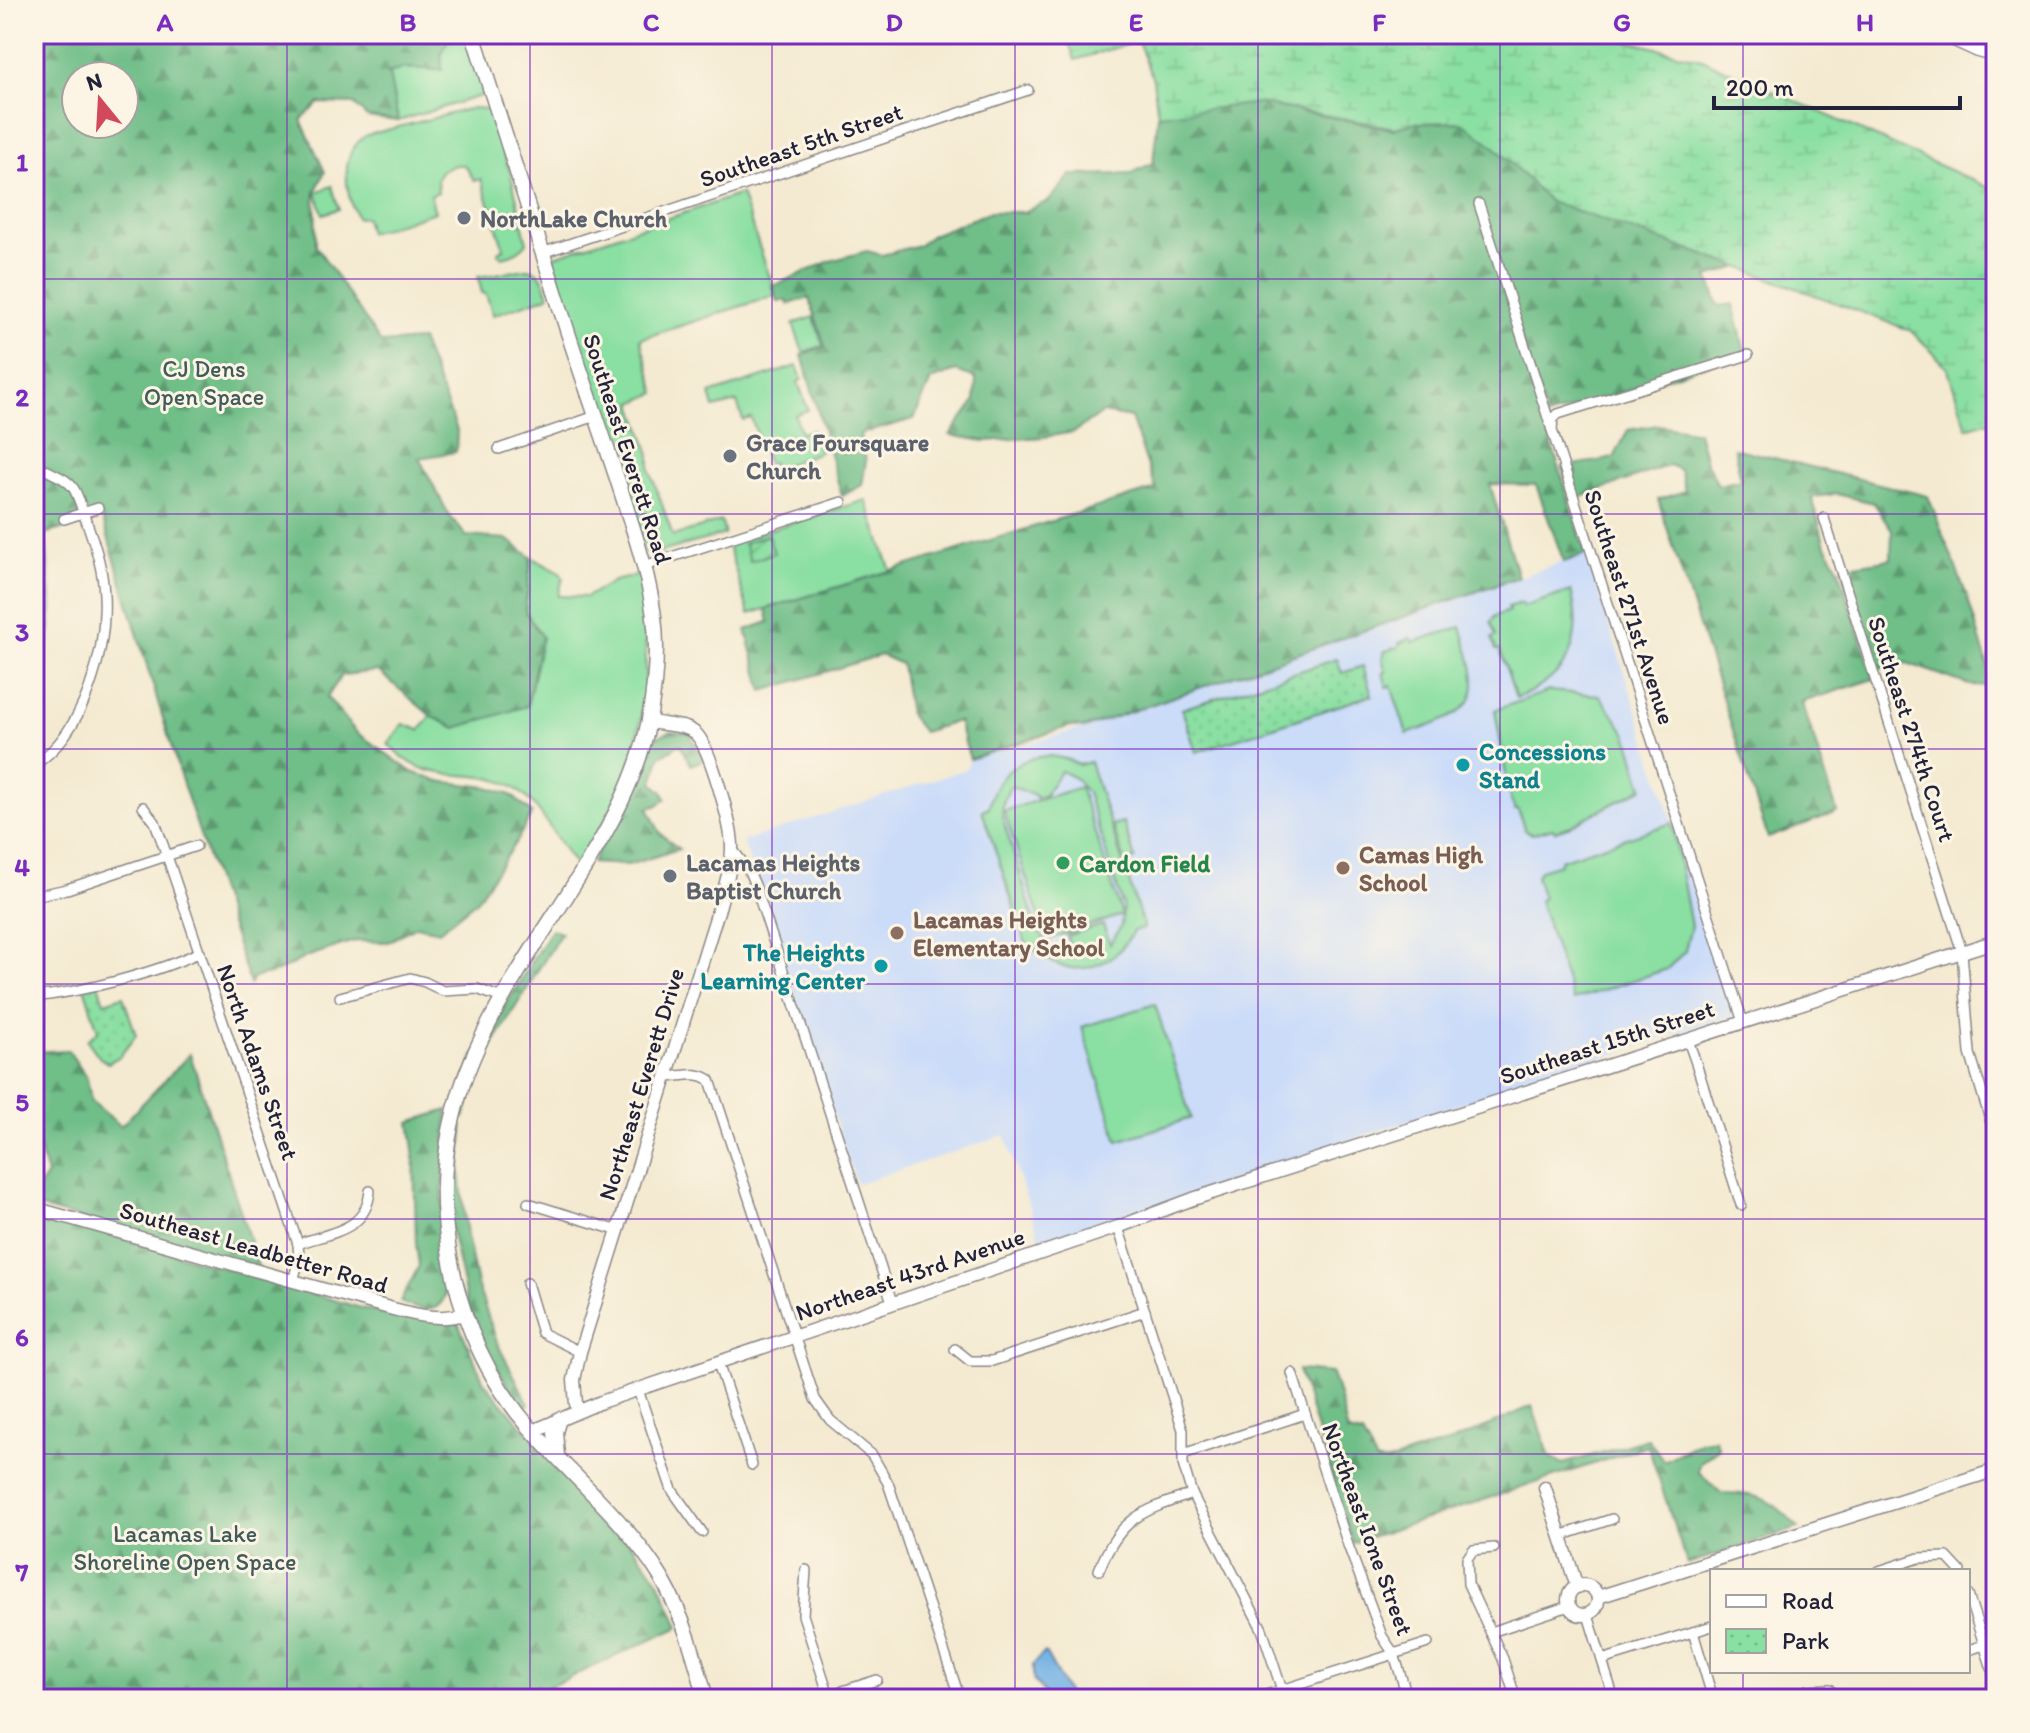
<svg xmlns="http://www.w3.org/2000/svg" width="2030" height="1733" font-family="Itim,sans-serif">
<style>
.built{fill:#cbdcf9}
.grass{fill:#8adfa2;stroke:#56806e;stroke-width:2;fill-rule:evenodd}
.forest{fill:url(#forest-firs);stroke:#487062;stroke-width:2;fill-rule:evenodd}
.wetland{fill:url(#wetland-marsh);stroke:#56806e;stroke-width:2}
.park{fill:url(#park-dots);stroke:#56806e;stroke-width:2}
.garden{fill:url(#garden-furrows);stroke:#56806e;stroke-width:2}
.water{fill:#70b0e4;stroke:#496990;stroke-width:2}
.lines{fill:none;stroke-linecap:round;stroke-linejoin:round}
.minor-casing{stroke:#8b8686;stroke-width:12}
.tertiary-casing{stroke:#8b8686;stroke-width:15}
.secondary-casing{stroke:#8b8686;stroke-width:17}
.minor{stroke:#fff;stroke-width:9}
.tertiary{stroke:#fff;stroke-width:12}
.secondary{stroke:#fff;stroke-width:14}
.grid{fill:none;stroke:#7b2cbf;stroke-width:2;stroke-opacity:0.55}
.worship-dot{fill:#6b7280;stroke:#fcf5e5;stroke-width:3}
.culture-dot{fill:#0f9aa8;stroke:#fcf5e5;stroke-width:3}
.leisure-dot{fill:#2e9e5b;stroke:#fcf5e5;stroke-width:3}
.education-dot{fill:#8d6e63;stroke:#fcf5e5;stroke-width:3}
.labels{text-anchor:middle;dominant-baseline:central;stroke-width:6;stroke-linejoin:round;paint-order:stroke}
.street-label{font-size:24px;fill:#22223b;stroke:#fcf5e5}
.worship-label{font-size:24px;font-weight:bold;fill:#5b616d;stroke:#fcf5e5;text-anchor:start}
.park-label{font-size:24px;fill:#415b5a;stroke:#fcf5e5}
.culture-label{font-size:24px;font-weight:bold;fill:#0d838f;stroke:#fcf5e5;text-anchor:start}
.education-label{font-size:24px;font-weight:bold;fill:#785e54;stroke:#fcf5e5;text-anchor:start}
.leisure-label{font-size:24px;font-weight:bold;fill:#27864d;stroke:#fcf5e5;text-anchor:start}
.neatline{fill:none;stroke:#7b2cbf;stroke-width:3}
.grid-label{font-size:26px;text-anchor:middle;font-weight:bold;fill:#7b2cbf}
</style>
<defs>
<pattern id="forest-firs" width="22" height="20" patternUnits="userSpaceOnUse" patternTransform="scale(2)"><rect width="22" height="20" fill="#6fbe88"/><path d="M5 1l3.5 6h-7zM16 11l3.5 6h-7z" fill="#5b9a70"/></pattern>
<pattern id="wetland-marsh" width="20" height="14" patternUnits="userSpaceOnUse" patternTransform="scale(2)"><rect width="20" height="14" fill="#8adfa2"/><path d="M1 5h8M5 5V1M11 12h8M15 12V8" fill="none" stroke="#77bf8c"/></pattern>
<pattern id="park-dots" width="8" height="8" patternUnits="userSpaceOnUse" patternTransform="scale(2)"><rect width="8" height="8" fill="#8adfa2"/><path d="M2 2h.1M6 6h.1" fill="none" stroke="#77bf8c" stroke-width="1.8" stroke-linecap="round"/></pattern>
<pattern id="garden-furrows" width="10" height="10" patternUnits="userSpaceOnUse" patternTransform="scale(2)"><rect width="10" height="10" fill="#8adfa2"/><path d="M-1 1l2-2M0 10L10 0M9 11l2-2" fill="none" stroke="#77bf8c"/></pattern>
</defs>
<rect width="100%" height="100%" fill="#fcf5e5"/>
<filter id="ink" filterUnits="userSpaceOnUse"><feTurbulence type="fractalNoise" baseFrequency=".0125" numOctaves="2"/><feDisplacementMap in="SourceGraphic" scale="16" xChannelSelector="R" yChannelSelector="G"/><feConvolveMatrix kernelMatrix="1 2 1 2 8 2 1 2 1" color-interpolation-filters="sRGB"/></filter>
<filter id="wash" filterUnits="userSpaceOnUse"><feTurbulence type="fractalNoise" baseFrequency=".006" numOctaves="4" result="noise"/><feDisplacementMap in="SourceGraphic" scale="32" xChannelSelector="R" yChannelSelector="G"/><feGaussianBlur stdDeviation="1.8" result="paint"/><feColorMatrix in="noise" values="0 0 0 0 0 0 0 0 0 0 0 0 0 0 0 0 0 1.4 0 .05"/><feComposite in="paint" operator="in"/></filter>
<g filter="url(#wash)">
<rect width="100%" height="100%" fill="#f4ead1"/>
<path class="built" d="M1586,554L1736,1015L1419,1117L1042,1245L1005,1135L857,1184L743,841L966,769L970,759L1084,728Z"/>
<g class="grass">
<path d="M452,34H468L487,94L398,121L388,73L405,68L442,70L441,52Z"/>
<path d="M473,108L488,109L511,175L527,243C520,252 512,255 502,257L499,254L498,252L504,249L481,179L475,181L464,165H455L441,171L437,179L438,192L430,195L435,212L369,233L365,217L357,218C345,193 338,152 367,135Z"/>
<path d="M332,186L339,209L323,214L316,192Z"/>
<path d="M741,194L776,295L640,339L656,393L633,403L650,455V470L673,536L721,521L725,534L650,555L645,551L552,257Z"/>
<path d="M526,269C543,269 544,282 549,296L493,315L486,294L482,293L478,277Z"/>
<path d="M814,317L823,346L803,352L793,324Z"/>
<path d="M797,366L802,379L798,382L808,410L795,415L801,433L812,430L820,452L774,469L772,462L768,464L751,418L743,420L737,402L714,408L710,394Z"/>
<path d="M866,500L891,571L749,614L727,543Z"/>
<path d="M531,557L560,573L563,578L558,596L586,597L614,581L640,575C650,645 650,720 621,787C609,815 593,841 578,868C555,841 543,806 513,787C483,769 447,781 417,766C406,761 397,753 388,744L403,724L420,730L431,716L456,728L525,611Z"/>
<path d="M1571,591C1585,644 1567,679 1516,698L1500,650H1496L1492,638L1496,636L1491,622L1495,616L1509,611L1508,607L1521,603L1523,607Z"/>
<path d="M1461,627C1485,701 1481,709 1407,734L1391,686L1387,687L1383,673L1386,672L1382,658L1385,651L1399,647V643L1411,638L1413,642Z"/>
<path d="M1549,691L1599,695L1627,734L1643,788L1568,827L1555,831L1553,828L1532,834L1525,831L1518,810H1515L1510,798L1495,710Z"/>
<path d="M1049,756L1067,759L1079,765L1090,762L1144,928L1133,931C1114,970 1067,982 1036,950L1029,952L982,810L989,807C995,776 1017,757 1049,756ZM1061,771L1075,778L1087,793L1123,906L1121,926L1110,944L1103,925L1067,936L1073,956L1050,947L1037,929L1002,816L1003,803L1010,786L1035,795L1036,798L1046,795V792Z"/>
<path d="M1080,787L1122,915L1047,940L1004,811Z"/>
<path d="M1123,822L1135,859L1125,862L1112,825Z"/>
<path d="M1672,823L1691,926L1685,951L1667,969L1573,1000L1539,900L1543,898L1536,877L1540,870L1560,864V860Z"/>
<path d="M1155,1004L1191,1118L1118,1141L1082,1027Z"/>
</g>
<g class="forest">
<path d="M34,34H452L441,52L442,70L405,68L389,73L398,121L367,117L354,104L319,103L301,120L325,172L315,192L316,246L381,343L421,340L457,430L456,452L419,458L449,515L466,536L507,539L531,557L525,611L542,637L527,706L456,728L431,716L378,671L342,675L327,697L355,731L412,772L437,781L488,787L511,795L532,813L518,839L476,901L439,931L416,926L388,942L354,941L306,957L277,972L253,978L250,984L181,778L102,517L45,534L52,607L48,645L34,676ZM76,76H124V124H76Z"/>
<path d="M1221,103H1258L1393,129L1413,123L1462,122L1495,147L1550,202L1739,267L1708,277L1719,306L1733,304L1745,352L1547,417L1477,203L1586,554L1564,562L1536,485L1490,484L1518,577L1084,728L1070,726L970,759L958,721L923,732L909,714L901,664L881,655L763,691L746,630L769,622L766,609L1156,489L1131,418L1102,413L1074,432L1044,437L984,441L950,435L975,401L976,378L956,371L931,380L914,419L860,434L866,461L862,485L842,496L802,355L825,346L809,298L788,304L787,300L778,302L773,286L830,261L867,251L882,255L919,245L932,235L990,212H1023L1049,201L1071,175L1130,174L1153,163L1158,115Z"/>
<path d="M1658,425L1698,432L1706,461L1718,485L1741,480L1734,448L1928,496L1967,596L1994,686L1969,685L1907,663L1875,669L1842,567L1891,559L1892,530L1874,503L1836,494L1812,497L1824,542L1838,568L1874,679L1802,702L1837,812L1768,838L1658,500L1685,491L1680,470L1669,465L1573,500L1563,467L1614,458L1628,430Z"/>
<path d="M671,731L689,733L705,759L691,765L680,744L660,757L653,783L663,792L666,799L656,806L648,808L660,833L679,849L628,865L592,863L647,741Z"/>
<path d="M551,929L561,933L480,1065L464,1118H455L473,1059Z"/>
<path d="M68,1050L87,1078L91,1101L121,1126L190,1054L258,1266L34,1206V1194L47,1175L34,1131V1052Z"/>
<path d="M448,1110C445,1159 440,1206 444,1254C446,1270 451,1290 441,1303C430,1316 412,1307 400,1302L419,1266L416,1244L414,1149L410,1122Z"/>
<path d="M454,1126H463L460,1175L467,1236L477,1284L498,1345L529,1404L523,1409L481,1342L468,1307L448,1216Z"/>
<path d="M34,1213L365,1309L441,1322L458,1323L484,1382L596,1511L633,1546L659,1581L679,1627L523,1699H34V1348L37,1341Z"/>
<path d="M1298,1370L1331,1373C1340,1391 1342,1413 1348,1432L1362,1435L1377,1462H1389L1419,1451L1451,1442L1532,1406L1550,1457L1563,1464L1648,1439L1664,1461L1702,1441L1715,1439L1719,1448L1701,1462L1698,1471L1721,1493C1759,1493 1773,1499 1798,1528L1687,1564L1648,1446L1353,1543Z"/>
</g>
<path class="wetland" d="M1066,34H1599L1702,59L1996,191V419L1967,428L1947,367L1912,331L1739,267L1550,202L1495,147L1462,122L1413,123L1395,128L1258,103L1158,115L1153,80L1138,41L1075,60Z"/>
<g class="park">
<path d="M1337,659L1342,673L1363,666L1372,695L1196,752L1182,709Z"/>
<path d="M98,984L104,1002L123,996L136,1035L120,1056L108,1063L100,1058L87,1040L98,1031L84,987Z"/>
</g>
<path class="garden" d="M768,535L774,553L750,561L744,543Z"/>
<path class="water" d="M1043,1653L1046,1654L1071,1699H1049L1033,1680V1665Z"/>
</g>
<g filter="url(#ink)">
<g class="lines">
<defs>
<g id="minor">
<path d="M1479,204L1743,1022"/>
<path d="M542,253L1028,90"/>
<path d="M1552,429L1553,419L1558,414L1748,355"/>
<path d="M499,449L596,416"/>
<path d="M34,461C46,474 65,475 74,489C79,498 82,508 85,518C95,543 103,568 104,595C107,652 84,733 34,765"/>
<path d="M1824,518L1962,952L1970,1053L1996,1139"/>
<path d="M64,519L98,508"/>
<path d="M644,566L842,502"/>
<path d="M143,807L155,822L167,856L298,1244L299,1258L293,1282"/>
<path d="M732,849L748,869L755,885L892,1302"/>
<path d="M34,896L67,889L196,846"/>
<path d="M34,997C82,992 156,973 200,952"/>
<path d="M340,997L410,978L425,982L443,991L477,989L502,998"/>
<path d="M1685,1040L1690,1046L1696,1063L1741,1205"/>
<path d="M666,1077C681,1077 697,1070 710,1080L815,1399L830,1420L872,1455L888,1483L960,1699"/>
<path d="M528,1203L619,1231"/>
<path d="M1118,1227L1183,1430V1464L1192,1494L1262,1629L1282,1690"/>
<path d="M298,1244C330,1232 366,1232 370,1191"/>
<path d="M527,1283L542,1333L580,1352"/>
<path d="M955,1349L970,1361H992L1145,1311"/>
<path d="M718,1363L752,1465"/>
<path d="M1292,1373L1348,1545L1382,1636L1394,1654L1408,1699"/>
<path d="M638,1390L672,1490L702,1532"/>
<path d="M1183,1454L1305,1414"/>
<path d="M1560,1536L1612,1519"/>
<path d="M1494,1548L1473,1550L1467,1559L1468,1584L1503,1659L1516,1699"/>
<path d="M806,1570L803,1615L829,1696"/>
<path d="M1099,1570C1120,1518 1141,1511 1192,1494"/>
<path d="M1879,1571L1919,1558L1947,1557L1960,1571"/>
<path d="M1968,1595L1996,1681"/>
<path d="M1588,1615L1614,1699"/>
<path d="M1491,1632L1569,1606"/>
<path d="M1693,1632L1713,1699"/>
<path d="M1968,1650L1984,1645"/>
<path d="M1602,1660L1712,1626"/>
<path d="M818,1699L877,1680"/>
<path d="M1254,1699L1428,1643"/>
<path d="M1792,1699L1808,1690L1830,1689"/>
</g>
<g id="tertiary">
<path d="M1941,34L1978,51L1996,56"/>
<path d="M34,1208L393,1309C416,1315 440,1321 464,1314"/>
<path d="M576,1404L574,1380L580,1352L719,908C724,888 732,868 732,847C732,826 710,747 696,734C684,723 663,726 648,721"/>
<path d="M533,1431L601,1402L1118,1227L1193,1199L1996,941"/>
<path d="M1545,1488L1577,1587"/>
<circle cx="1583" cy="1600" r="15"/>
<path d="M1598,1597L1996,1470"/>
</g>
<g id="secondary">
<path d="M473,34C505,136 537,238 570,339C589,397 610,455 628,513C642,556 656,602 656,647C656,671 653,697 649,720C638,777 609,829 578,878C510,986 433,1084 445,1220C452,1296 479,1370 530,1428C574,1478 627,1521 662,1579C684,1617 695,1657 706,1699"/>
<path d="M557,1456L555,1432L559,1419"/>
</g>
</defs>
<use href="#minor" class="minor-casing"/>
<use href="#tertiary" class="tertiary-casing"/>
<use href="#secondary" class="secondary-casing"/>
<use href="#minor" class="minor"/>
<use href="#tertiary" class="tertiary"/>
<use href="#secondary" class="secondary"/>
</g>
</g>
<path class="grid" d="M287,34V1699M530,34V1699M772,34V1699M1015,34V1699M1258,34V1699M1500,34V1699M1743,34V1571M34,279H1996M34,514H1996M34,749H1996M34,984H1996M34,1219H1996M34,1454H1996M1743,1671V1699"/>
<g class="worship-dot">
<circle cx="464" cy="218" r="8"/>
<circle cx="730" cy="456" r="8"/>
<circle cx="670" cy="876" r="8"/>
</g>
<g class="culture-dot">
<circle cx="1463" cy="765" r="8"/>
<circle cx="881" cy="966" r="8"/>
</g>
<circle class="leisure-dot" cx="1063" cy="863" r="8"/>
<g class="education-dot">
<circle cx="1343" cy="868" r="8"/>
<circle cx="897" cy="933" r="8"/>
</g>
<g class="labels">
<g class="street-label">
<text transform="translate(801 145) rotate(-19)">Southeast 5th Street</text>
<text transform="translate(628 449) rotate(72)">Southeast Everett Road</text>
<text transform="translate(1630 607) rotate(72)">Southeast 271st Avenue</text>
<text transform="translate(1912 729) rotate(72)">Southeast 274th Court</text>
<text transform="translate(1607 1042) rotate(-18)">Southeast 15th Street</text>
<text transform="translate(258 1062) rotate(71)">North Adams Street</text>
<text transform="translate(641 1084) rotate(-73)">Northeast Everett Drive</text>
<text transform="translate(254 1247) rotate(16)">Southeast Leadbetter Road</text>
<text transform="translate(910 1274) rotate(-19)">Northeast 43rd Avenue</text>
<text transform="translate(1368 1529) rotate(70)">Northeast Ione Street</text>
</g>
<g class="worship-label">
<text x="480" y="218">NorthLake Church</text>
<text x="746" y="442">Grace Foursquare<tspan x="746" dy="28">Church</tspan></text>
<text x="686" y="862">Lacamas Heights<tspan x="686" dy="28">Baptist Church</tspan></text>
</g>
<g class="park-label">
<text x="204" y="368">CJ Dens<tspan x="204" dy="28">Open Space</tspan></text>
<text x="185" y="1533">Lacamas Lake<tspan x="185" dy="28">Shoreline Open Space</tspan></text>
</g>
<g class="culture-label">
<text x="1479" y="751">Concessions<tspan x="1479" dy="28">Stand</tspan></text>
<text x="865" y="952" text-anchor="end">The Heights<tspan x="865" dy="28">Learning Center</tspan></text>
</g>
<g class="education-label">
<text x="1359" y="854">Camas High<tspan x="1359" dy="28">School</tspan></text>
<text x="913" y="919">Lacamas Heights<tspan x="913" dy="28">Elementary School</tspan></text>
</g>
<g class="leisure-label">
<text x="1079" y="863">Cardon Field</text>
</g>
</g>
<rect width="2030" height="1733" fill="none" stroke="#fcf5e5" stroke-width="88"/>
<rect x="1710" y="1569" width="260" height="104" fill="#fcf5e5" stroke="#a5a1a1" stroke-width="2"/>
<rect x="1726" y="1595" width="40" height="12" fill="#ffffff" stroke="#a5a1a1" stroke-width="2"/>
<text x="1782" y="1609" font-size="24" fill="#22223b">Road</text>
<rect x="1726" y="1629" width="40" height="24" fill="url(#park-dots)" stroke="#a5a1a1" stroke-width="2"/>
<text x="1782" y="1649" font-size="24" fill="#22223b">Park</text>
<g transform="translate(100 100) rotate(342)"><circle r="38" fill="#fcf5e5" stroke="#a5a1a1" stroke-width="2"/>
<path d="M0-6L14 30L0 20L-14 30Z" fill="#d1495b"/>
<text y="-12" font-size="22" font-weight="bold" text-anchor="middle" fill="#22223b">N</text>
</g>
<path d="M1714 96v12h246v-12" fill="none" stroke="#22223b" stroke-width="4"/>
<text x="1726" y="96" font-size="24" fill="#22223b" stroke="#fcf5e5" stroke-width="6" paint-order="stroke">200 m</text>
<rect x="44" y="44" width="1942" height="1645" class="neatline"/>
<g class="grid-label">
<text x="165" y="31">A</text>
<text x="408" y="31">B</text>
<text x="651" y="31">C</text>
<text x="894" y="31">D</text>
<text x="1136" y="31">E</text>
<text x="1379" y="31">F</text>
<text x="1622" y="31">G</text>
<text x="1865" y="31">H</text>
<text x="22" y="171">1</text>
<text x="22" y="406">2</text>
<text x="22" y="641">3</text>
<text x="22" y="876">4</text>
<text x="22" y="1111">5</text>
<text x="22" y="1346">6</text>
<text x="22" y="1581">7</text>
</g>
</svg>
